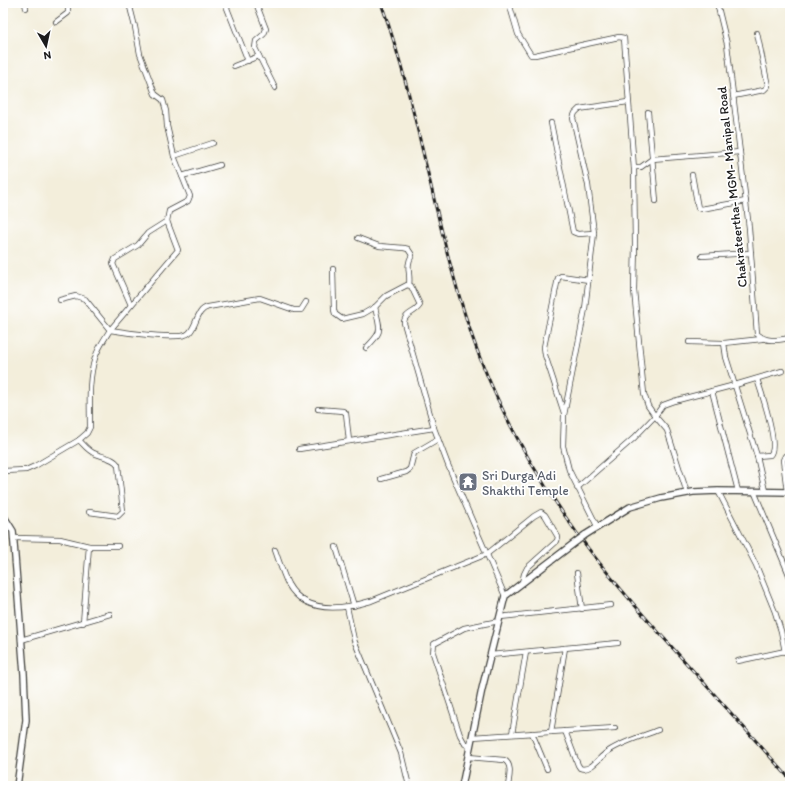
<svg xmlns="http://www.w3.org/2000/svg" width="793" height="789" font-family="Itim,sans-serif">
<style>
.lines{fill:none;stroke-linecap:round;stroke-linejoin:round}
.minor-casing{stroke:#3c3c39;stroke-width:6}
.tertiary-casing{stroke:#3c3c39;stroke-width:8}
.minor{stroke:#fff;stroke-width:4.5}
.tertiary{stroke:#fff;stroke-width:5.5}
.rail-casing{stroke:#1c1c1c;stroke-width:3}
.rail{stroke:#fff;stroke-width:1.5;stroke-dasharray:4.5;stroke-linecap:butt}
.tertiary-bridge-casing{stroke:#3c3c39;stroke-width:8;stroke-linecap:butt}
.tertiary-bridge{stroke:#fff;stroke-width:5.5}
.labels{text-anchor:middle;dominant-baseline:central;stroke-width:3.5;stroke-linejoin:round;paint-order:stroke}
.street-label{font-size:13px;fill:#1c1c1c;stroke:#fff}
.worship-label{font-size:13px;fill:#5b616d;stroke:#fff;text-anchor:start}
</style>
<rect width="100%" height="100%" fill="#fff"/>
<filter id="ink" filterUnits="userSpaceOnUse"><feTurbulence type="fractalNoise" baseFrequency=".025" numOctaves="2"/><feDisplacementMap in="SourceGraphic" scale="8" xChannelSelector="R" yChannelSelector="G"/><feConvolveMatrix kernelMatrix="1 2 1 2 8 2 1 2 1" color-interpolation-filters="sRGB"/></filter>
<filter id="wash" filterUnits="userSpaceOnUse"><feTurbulence type="fractalNoise" baseFrequency=".012" numOctaves="4" result="noise"/><feDisplacementMap in="SourceGraphic" scale="16" xChannelSelector="R" yChannelSelector="G"/><feGaussianBlur stdDeviation="0.9" result="paint"/><feColorMatrix in="noise" values="0 0 0 0 0 0 0 0 0 0 0 0 0 0 0 0 0 1.4 0 .05"/><feComposite in="paint" operator="in"/></filter>
<g filter="url(#wash)">
<rect width="100%" height="100%" fill="#f3eedb"/>
</g>
<g filter="url(#ink)">
<g class="lines">
<defs>
<g id="minor">
<path d="M25,3L26,8"/>
<path d="M225,3L248,61"/>
<path d="M256,3L266,29L264,34L256,41L255,48L275,88"/>
<path d="M509,3L518,34L531,55H535L619,37L624,38L634,169L635,244L634,290L644,394L648,406L655,416L667,430L687,493"/>
<path d="M717,3L727,44L749,228L757,334C767,343 778,340 790,338"/>
<path d="M56,22L68,13V3"/>
<path d="M234,66L259,56"/>
<path d="M733,96L764,90L768,86L757,33"/>
<path d="M648,112L656,201"/>
<path d="M551,123L573,232L578,234L594,233"/>
<path d="M174,156L213,143"/>
<path d="M634,167H641L652,159L740,152"/>
<path d="M692,175L698,208L701,209L746,201"/>
<path d="M182,176L220,165"/>
<path d="M358,238L379,246L404,248L408,249L412,255C405,267 411,273 409,285"/>
<path d="M702,256L751,253"/>
<path d="M333,269L334,310L335,314L342,319L363,314L375,307L386,296L407,285L411,286L420,305C416,313 404,313 404,323L434,428L448,465L505,596"/>
<path d="M60,300L76,296L85,299L110,330C122,332 182,341 189,333C197,326 196,310 208,307L260,298L294,310H301L306,302"/>
<path d="M131,305L113,264L115,259L138,245L148,233L167,221"/>
<path d="M689,342L724,343L762,339"/>
<path d="M724,343L726,357L757,456L765,491"/>
<path d="M366,348C384,330 380,331 375,307"/>
<path d="M712,391L738,491"/>
<path d="M318,409L343,411L346,413L349,441"/>
<path d="M564,413L545,355L544,347L558,278L561,276L589,280"/>
<path d="M79,440C84,445 89,452 96,454C103,457 115,458 118,465L123,511L118,516L89,512"/>
<path d="M299,449L434,428"/>
<path d="M757,456L770,455C780,446 761,391 757,379"/>
<path d="M3,471L26,470L35,466L79,440L87,433L90,427C90,404 88,380 95,358C98,348 105,338 110,330L178,250L167,221L169,211L188,201L190,196L174,156L167,126L166,111L163,100L155,94L140,54L135,27L129,3"/>
<path d="M381,479L406,472L410,469L414,453L438,439"/>
<path d="M577,488L634,438L655,416L663,405L674,401L735,385L782,371"/>
<path d="M718,491L756,565L775,612L781,631L785,652"/>
<path d="M754,491L790,577"/>
<path d="M787,492L783,460L785,456L790,455"/>
<path d="M598,528L569,470L563,446L564,415L585,309L594,233L588,185L573,118L575,113L579,109L628,102"/>
<path d="M14,538L60,539L89,546H118"/>
<path d="M336,547L354,606"/>
<path d="M275,550C279,561 283,574 288,584C305,615 344,609 371,601L487,554L534,516L541,512L545,515L558,537L557,541L527,568L524,574L522,583"/>
<path d="M577,573L582,609"/>
<path d="M347,607L354,640L401,753L409,786"/>
<path d="M500,617L611,605"/>
<path d="M83,623L89,546"/>
<path d="M21,640L110,614"/>
<path d="M490,655L618,643"/>
<path d="M738,661L790,650"/>
<path d="M565,731L578,765L580,768C590,772 598,759 606,753C618,743 643,736 658,730"/>
<path d="M551,732L565,648"/>
<path d="M532,733L547,769"/>
<path d="M512,734L526,652"/>
<path d="M472,737L615,728"/>
<path d="M470,747L465,744L460,735L433,653L434,644L464,628L499,621"/>
<path d="M468,757L504,760C513,764 509,778 508,786"/>
</g>
<g id="tertiary">
<path d="M3,515L13,531L24,674L26,720L17,786"/>
<path d="M585,535L630,507L661,498L693,492L718,491L790,492"/>
<path d="M462,786L482,689L505,596L577,541"/>
</g>
</defs>
<use href="#minor" class="minor-casing"/>
<use href="#tertiary" class="tertiary-casing"/>
<use href="#minor" class="minor"/>
<use href="#tertiary" class="tertiary"/>
<defs>
<path id="rail" d="M381,3C423,119 436,243 480,358C502,414 531,467 565,516C596,562 633,604 670,645C710,690 750,734 790,779"/>
</defs>
<use href="#rail" class="rail-casing"/>
<use href="#rail" class="rail"/>
<defs>
<path id="tertiary-bridge" d="M577,541L585,535"/>
</defs>
<use href="#tertiary-bridge" class="tertiary-bridge-casing"/>
<use href="#tertiary-bridge" class="tertiary-bridge"/>
</g>
</g>
<defs>
<symbol id="temple-square" viewBox="-11 -11 22 22"><rect x="-9" y="-9" width="18" height="18" rx="4" fill="#6b7280" stroke="#fff"/><path d="M0-6L5-2H3V0L6.5 2.5H4V6H1.5V3h-3V6H-4V2.5H-6.5L-3 0V-2H-5Z" fill="#fff"/></symbol>
</defs>
<g fill-rule="evenodd">
<use href="#temple-square" x="457" y="471" width="22" height="22"/>
</g>
<g class="labels">
<g class="street-label">
<text transform="translate(732 187) rotate(-96)">Chakrateertha- MGM- Manipal Road</text>
</g>
<g class="worship-label">
<text x="482" y="475">Sri Durga Adi<tspan x="482" dy="15">Shakthi Temple</tspan></text>
</g>
</g>
<rect width="793" height="789" fill="none" stroke="#fff" stroke-width="16"/>
<g transform="translate(46 46) rotate(171)" stroke="#ffffff" stroke-width="3" paint-order="stroke">
<path d="M0-3L7 15L0 10L-7 15Z" fill="#1c1c1c"/>
<text y="-6" font-size="11" font-weight="bold" text-anchor="middle" fill="#1c1c1c">N</text>
</g>
</svg>
